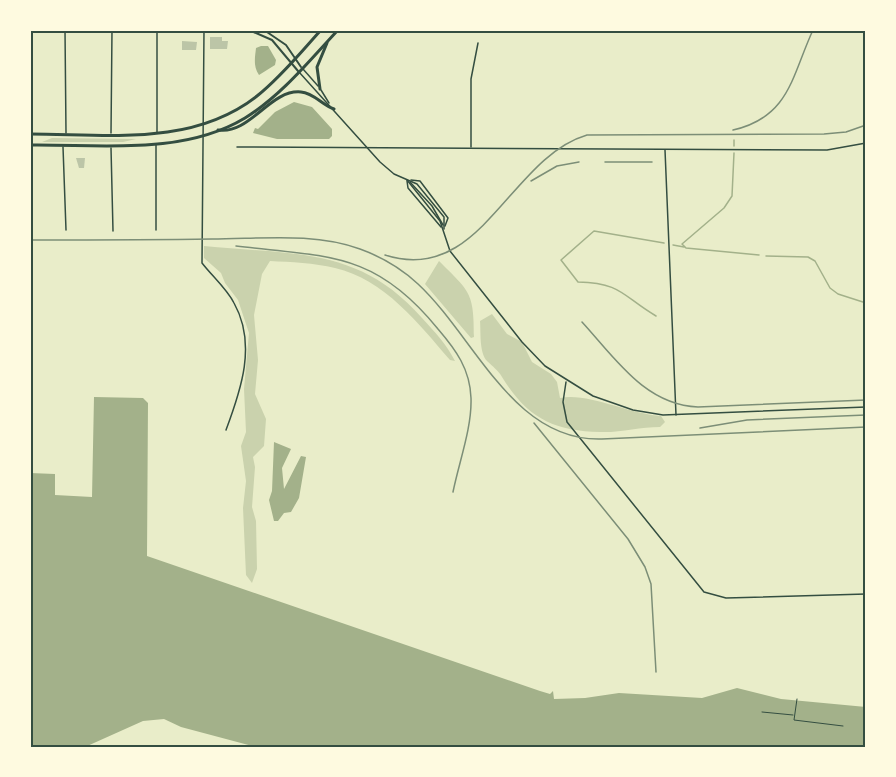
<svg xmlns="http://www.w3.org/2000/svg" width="896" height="777" font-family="Raleway,sans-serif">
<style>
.green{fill:#cad2ad}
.water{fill:#a3b18a}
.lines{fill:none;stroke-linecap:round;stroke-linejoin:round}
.stream{stroke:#a3b18a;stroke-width:1.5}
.building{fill:#bcc5a7}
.path{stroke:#344e41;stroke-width:1}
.minor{stroke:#344e41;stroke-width:1.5}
.tertiary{stroke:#344e41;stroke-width:2}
.primary{stroke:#344e41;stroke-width:3}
.rail{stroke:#7c8e77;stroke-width:1.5}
.neatline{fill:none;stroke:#344e41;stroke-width:2}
</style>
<rect width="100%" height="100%" fill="#e9edc9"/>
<g class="green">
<path d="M52,138L136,139L123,142H42Z"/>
<path d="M204,246C292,255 359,246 422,318C435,332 447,345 455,361L450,360C419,324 384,279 335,268C314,263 291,262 270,261L262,274L254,315L258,360L255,394L266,419L264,446L253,457L255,467L252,507L256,521L257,569L252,583L246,575L243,508L246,481L241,446L246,432L244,389L249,333L238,300L225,283L221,273L204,258Z"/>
<path d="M439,261C470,292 474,292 474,337L471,338L425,284Z"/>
<path d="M492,314L507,334L522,342L532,362L551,374L557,382L560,398C587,392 629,414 661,416L665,422L660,427C640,427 619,433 600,432C554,431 527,418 502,377C498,370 493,367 487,361C479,352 481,332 480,321Z"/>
</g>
<g class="water">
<path d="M261,46H268L276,60L275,65L259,75C253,67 255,57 256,48Z"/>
<path d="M294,102L312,107L332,129V136L329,139H277L253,133L255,128L258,129L275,112Z"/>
<path d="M94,397L143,398L148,403L147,556L540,691L550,694L553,691L554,699L585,698L619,693L702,698L737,688L781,699L866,707V747H256L181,727L164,719L143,721L85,747H30V473L55,474V495L92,497Z"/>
<path d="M274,442L291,449L282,468L284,489L301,456L306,457L299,498L291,512L284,513L278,521H274L269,500L272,491Z"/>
</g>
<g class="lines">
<g class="stream">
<path d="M734,146V140"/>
<path d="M734,153L732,196L724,208L682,244L686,248L759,255"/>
<path d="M673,245L684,247"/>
<path d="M766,256L808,257L815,261L830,288L838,294L866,303"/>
<path d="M656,316C622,296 622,283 578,282L561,260L594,231L664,243"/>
</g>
</g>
<g class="building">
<path d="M210,37H222V41H228L227,49H210Z"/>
<path d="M182,41L197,42L196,50H182Z"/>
<path d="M76,158H85L84,168H79Z"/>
</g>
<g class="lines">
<g class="path">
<path d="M797,699L794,720L843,726"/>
<path d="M762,712L793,715"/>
</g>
<g class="minor">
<path d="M65,30L66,133"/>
<path d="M204,30L202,263C212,276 227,289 234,303C257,344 241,390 226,430"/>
<path d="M303,69L318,86"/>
<path d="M299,72L380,162L394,174L417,184L444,217V229"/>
<path d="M321,90L329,103"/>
<path d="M111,133L112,30"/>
<path d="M157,133V30"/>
<path d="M63,147L66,230"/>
<path d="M237,147L827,150L866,143"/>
<path d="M471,147V79L478,43"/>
<path d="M111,148L113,231"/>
<path d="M665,150L676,415"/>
<path d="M407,180L440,221L450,251L522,342L545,366L593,396L633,410L663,415L866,407"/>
<path d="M411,180L420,181L448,218L445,226"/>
<path d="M407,181L408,188L441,227"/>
<path d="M410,182L432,206L443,225"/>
<path d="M156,230V144"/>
<path d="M566,382L563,402L567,422L704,592L726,598L866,594"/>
</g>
<g class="tertiary">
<path d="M249,30L272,40L298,71"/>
<path d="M264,30L286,45L301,67"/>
</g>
<g class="primary">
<path d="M320,89L317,67L327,43"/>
<path d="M218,130C250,135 270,89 301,92C314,93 322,105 334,109"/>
<path d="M30,134C107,134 192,147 257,96C281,77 301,52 321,30"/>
<path d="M30,145C100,144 182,156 245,118C281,96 310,60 338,30"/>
</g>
<g class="rail">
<path d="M733,130C790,117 792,75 813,30"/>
<path d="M605,162H652"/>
<path d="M531,181L557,166L579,162"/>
<path d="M30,240C91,240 151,240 212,239C260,239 314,232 360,249C382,257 402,269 418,284C475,337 513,442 602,439L866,427"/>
<path d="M236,246C328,257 375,251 438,329C456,350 470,369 471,398C472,428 459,462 453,492"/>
<path d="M385,255C481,286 509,158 587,135L824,134L846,132L866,125"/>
<path d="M582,322C615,358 645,405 698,407L866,400"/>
<path d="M534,423L628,539L645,567L651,584L656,672"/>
<path d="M700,428L747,420L866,415"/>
</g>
</g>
<rect width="896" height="777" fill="none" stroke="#fefae0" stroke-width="63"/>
<rect x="32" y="32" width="832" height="714" class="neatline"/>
</svg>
